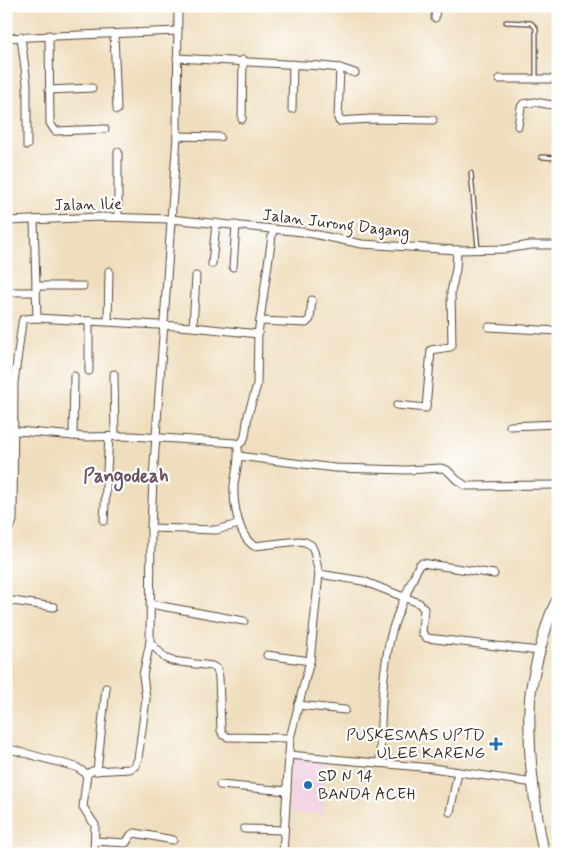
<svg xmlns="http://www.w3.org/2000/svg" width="564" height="860" font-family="Mynerve,sans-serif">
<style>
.built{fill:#f2cfe1}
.water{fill:#62c4e0;stroke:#4e777f}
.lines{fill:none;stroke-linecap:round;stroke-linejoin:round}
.lane-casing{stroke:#564536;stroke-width:5.5}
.street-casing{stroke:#564536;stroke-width:9}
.secondary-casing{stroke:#564536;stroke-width:12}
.lane{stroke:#fff;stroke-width:3}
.street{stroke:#fff;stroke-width:7}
.secondary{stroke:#fff;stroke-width:10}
.poi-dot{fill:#1f6fb2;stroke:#fff;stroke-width:2}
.labels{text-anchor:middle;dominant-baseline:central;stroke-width:4.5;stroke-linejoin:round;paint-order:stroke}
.street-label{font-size:16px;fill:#3b2a1e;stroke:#fff}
.poi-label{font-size:16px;fill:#3b2a1e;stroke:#fff;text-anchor:end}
.quarter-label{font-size:19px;font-weight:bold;fill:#69515d;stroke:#fff}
</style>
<rect width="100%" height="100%" fill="#fff"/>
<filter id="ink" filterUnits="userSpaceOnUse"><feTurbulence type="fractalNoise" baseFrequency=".02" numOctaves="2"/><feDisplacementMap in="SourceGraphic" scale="10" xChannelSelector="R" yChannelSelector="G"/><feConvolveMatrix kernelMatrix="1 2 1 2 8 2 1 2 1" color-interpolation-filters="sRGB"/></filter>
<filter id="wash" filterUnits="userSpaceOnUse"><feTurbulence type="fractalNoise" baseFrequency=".0096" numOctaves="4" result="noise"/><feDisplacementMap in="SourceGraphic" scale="20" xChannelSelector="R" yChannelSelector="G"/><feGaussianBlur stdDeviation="1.12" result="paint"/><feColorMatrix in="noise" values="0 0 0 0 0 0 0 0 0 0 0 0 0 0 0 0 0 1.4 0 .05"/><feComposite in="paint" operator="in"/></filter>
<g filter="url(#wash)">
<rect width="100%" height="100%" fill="#efdebd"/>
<g class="built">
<path d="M6,365H11L10,421H6Z"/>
<path d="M291,755L325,756L324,814H290Z"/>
</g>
<path class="water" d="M558,683V808C551,772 552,719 558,683Z"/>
</g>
<g filter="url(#ink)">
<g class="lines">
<defs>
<g id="lane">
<path d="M506,22L531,23L536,28V78"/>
<path d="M541,157L558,158"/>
<path d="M471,173L478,249"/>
</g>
<g id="street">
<path d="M178,6L177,136L153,479L151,528L216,530L239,524"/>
<path d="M435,18L436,6"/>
<path d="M114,34L117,110"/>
<path d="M49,35L50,123L55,131L105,129"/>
<path d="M21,37L27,84V145"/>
<path d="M6,38L178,31"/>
<path d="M177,58L321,66L340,68L355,73"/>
<path d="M340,68L338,118L339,121L371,119L433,120"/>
<path d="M499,79H558"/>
<path d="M49,90L92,88"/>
<path d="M292,109L293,64"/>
<path d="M242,119L243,60"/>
<path d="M518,126L521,107L523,104L535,102L558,106"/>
<path d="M177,136L220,137"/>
<path d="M118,217V152"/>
<path d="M34,220L37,318L89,321"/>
<path d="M6,221L101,217L170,219L303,232L362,244L457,250L506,249L530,245H558"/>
<path d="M212,264L216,223"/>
<path d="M233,267L236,225"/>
<path d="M36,286H83"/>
<path d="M6,292H36"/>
<path d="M108,321L109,271"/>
<path d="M260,321L306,323L310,319L312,300"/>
<path d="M193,327L258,334"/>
<path d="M489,327L558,331"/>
<path d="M89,371V321L193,327L196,276"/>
<path d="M114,374L115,436"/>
<path d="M397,405L426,408L431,350L450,347L452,346L451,292L456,269L457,250"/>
<path d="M510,426L558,424"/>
<path d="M6,430L86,437L132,436L236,443C242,451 235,475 234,485C233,502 238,536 254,546L299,541L305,542L311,545L314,551L319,574L310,661L290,738L283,854"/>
<path d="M73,436L74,376"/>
<path d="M238,445L243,441L245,436L248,415L257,385L258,334L273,229"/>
<path d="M238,456L335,468L407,470L441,468L447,470L457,480L466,486L558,485"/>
<path d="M104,521L109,437"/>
<path d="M6,542L7,533L13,521L14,383L22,323L23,319L37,318"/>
<path d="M319,574L363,581L419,603L424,609L422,633L427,638L539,651"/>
<path d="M6,600L54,607"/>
<path d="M150,604L244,621"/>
<path d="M150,642L165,658L172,661L212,666L217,669L219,677L221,730L223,735L228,737L290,738"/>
<path d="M267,655L310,661"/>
<path d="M298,705L345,710"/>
<path d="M6,748L76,767L87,774"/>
<path d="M289,755L432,768L534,783"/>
<path d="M380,763C381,724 381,683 389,644C394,617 408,591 419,565L422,563L494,574"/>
<path d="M97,771L106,688"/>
<path d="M220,785L287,791"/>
<path d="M450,812L458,772"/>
<path d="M244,829L284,830"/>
<path d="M95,841L126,843L131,835L135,833L173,840"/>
<path d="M94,854L95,825L83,807L87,774L92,771L130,769L135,766L138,759L146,699L143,675L150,642L151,528"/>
</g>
<path id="secondary" d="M544,854C534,806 527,746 530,698C532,678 537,660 542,642C546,628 550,611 558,599"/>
</defs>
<use href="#lane" class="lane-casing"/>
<use href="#street" class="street-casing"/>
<use href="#secondary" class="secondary-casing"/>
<use href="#lane" class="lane"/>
<use href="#street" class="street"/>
<use href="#secondary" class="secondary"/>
</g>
</g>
<g class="poi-dot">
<path d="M493.5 736.5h5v5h5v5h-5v5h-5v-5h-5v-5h5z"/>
<circle cx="308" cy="785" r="5"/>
</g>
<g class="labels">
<g class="street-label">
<text transform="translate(88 205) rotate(-1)">Jalan Ilie</text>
<text transform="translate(336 224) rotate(7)">Jalan Jurong Dagang</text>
</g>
<g class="poi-label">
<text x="485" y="735">PUSKESMAS UPTD<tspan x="485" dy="18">ULEE KARENG</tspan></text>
<text x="318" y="776" text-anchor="start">SD N 14<tspan x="318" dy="18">BANDA ACEH</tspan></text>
</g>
<g class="quarter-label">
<text x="126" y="476">Pangodeah</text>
</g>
</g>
<rect width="564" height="860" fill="none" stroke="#fff" stroke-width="25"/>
</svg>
